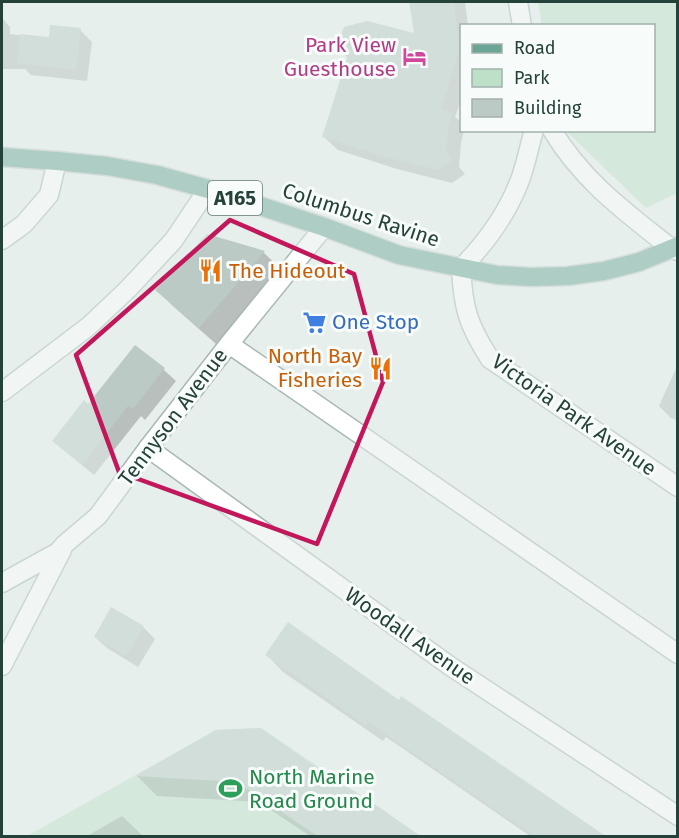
<svg xmlns="http://www.w3.org/2000/svg" width="679" height="838" font-family="'Fira Sans',sans-serif">
<style>
.green{fill:#bfe0c8}
.shadow{fill:#0003}
.building{fill:#bbcac4}
.lines{fill:none;stroke-linecap:round;stroke-linejoin:round}
.service-casing{stroke:#a8b8b2;stroke-width:21}
.minor-casing{stroke:#a8b8b2;stroke-width:21}
.primary-casing{stroke:#c2cac8;stroke-width:21}
.service{stroke:#fff;stroke-width:18}
.minor{stroke:#fff;stroke-width:18}
.primary{stroke:#6aa596;stroke-width:18}
.marked{fill:none;stroke:#c2185b;stroke-width:4.5;stroke-linejoin:round}
.labels{text-anchor:middle;dominant-baseline:central;stroke-width:6;stroke-linejoin:round;paint-order:stroke}
.shield{fill:#f7fbf9;stroke:#637a73;stroke-width:1.5}
.shield-label{font-size:20px;font-weight:bold;fill:#24423a}
.hotel-label{font-size:21px;fill:#b23c85;stroke:#f7fbf9;text-anchor:end}
.street-label{font-size:21px;fill:#24423a;stroke:#f7fbf9}
.food-label{font-size:21px;fill:#c56008;stroke:#f7fbf9;text-anchor:start}
.shop-label{font-size:21px;fill:#366cbe;stroke:#f7fbf9;text-anchor:start}
.leisure-label{font-size:21px;fill:#27864d;stroke:#f7fbf9;text-anchor:start}
</style>
<rect width="100%" height="100%" fill="#e6efeb"/>
<g class="green">
<path d="M538,2H677V193L646,208L566,131L654,130V26L542,25Z"/>
<path d="M261,728L421,836H27L216,730Z"/>
</g>
<g class="shadow">
<path d="M411,2H465L468,26H462V98L455,117L462,123V130H464L461,143L459,167L465,174L452,183L397,169L338,150L324,137L348,58L338,48L416,35Z"/>
<path d="M2,18L10,27V34L50,39L80,30L92,42L87,81L31,75L25,69H2Z"/>
<path d="M207,236L264,253L281,269L216,344L173,306L157,290Z"/>
<path d="M135,347L164,370L176,381L145,420L141,416L94,475L66,452L54,441L89,406Z"/>
<path d="M678,364V421L671,418L659,406Z"/>
<path d="M143,627L155,639L138,667L107,648L95,637Z"/>
<path d="M267,655L399,702L604,836H530L386,737L383,741L283,672Z"/>
<path d="M322,773L418,836H310L259,802L157,796L137,776Z"/>
<path d="M122,816L143,836H87Z"/>
</g>
<g class="building">
<path d="M409,2H454L459,50L441,109L452,112L448,129L446,152L452,160L438,170L382,156L322,137L349,52L336,48L344,27L367,21L414,33Z"/>
<path d="M50,25L81,28L76,70L17,63L20,34L49,37Z"/>
<path d="M207,234L265,251L199,328L155,290Z"/>
<path d="M135,345L165,368L133,409L128,406L82,465L52,441L84,400L88,404Z"/>
<path d="M111,607L144,626L126,656L94,637Z"/>
<path d="M288,622L399,700L401,696L607,837H536L368,722L366,725L265,655Z"/>
<path d="M261,728L323,772L379,807L421,837H319L237,782L135,776L216,730Z"/>
</g>
<g class="lines">
<defs>
<g id="service">
<path d="M2,240L24,224L49,195L57,161"/>
<path d="M229,344L678,654"/>
</g>
<g id="minor">
<path d="M518,2L522,26"/>
<path d="M534,130C529,147 526,164 520,180C507,214 487,242 461,268C463,308 468,325 490,359L678,487"/>
<path d="M552,130C583,182 627,213 672,249L678,251"/>
<path d="M2,392L89,326L128,289L173,241L208,189"/>
<path d="M148,448L450,666L678,816"/>
<path d="M2,583L58,552L65,544L98,516L148,448L229,344L324,227"/>
<path d="M2,666L62,550"/>
</g>
<path id="primary" d="M2,157L57,161L107,166L157,175L208,189L324,227L399,255L497,275L532,277L568,276L604,271L639,262L678,246"/>
</defs>
<use href="#service" class="service-casing"/>
<use href="#minor" class="minor-casing"/>
<use href="#primary" class="primary-casing"/>
<use href="#service" class="service"/>
<use href="#minor" class="minor"/>
<use href="#primary" class="primary"/>
</g>
<path d="M0 0H679V838H0ZM230,220L354,274L383,382L317,544L119,472L76,355Z" fill="#e6efeb" fill-opacity=".55" fill-rule="evenodd"/>
<path class="marked" d="M230,220L354,274L383,382L317,544L119,472L76,355Z"/>
<defs>
<symbol id="hotel-bare" viewBox="-9 -9 18 18"><path d="M-6-4.5h1.5V1H6V5H4.5V3h-9V5H-6ZM-4 0a1.8 1.8 0 1 1 3.6 0ZM.5 0V-2.5h3Q6-2.5 6 0Z" fill="#d1479c" stroke="#f7fbf9" stroke-width="2.5" paint-order="stroke"/></symbol>
<symbol id="restaurant-bare" viewBox="-9 -9 18 18"><path d="M-5-6h1v4h1v-4h1v4h1v-4h1v5L-1.5 .5V6h-2V.5L-5-1ZM5-6V6H3V1.5H1.5Q1.5-4 5-6Z" fill="#e8710a" stroke="#f7fbf9" stroke-width="2.5" paint-order="stroke"/></symbol>
<symbol id="supermarket-bare" viewBox="-9 -9 18 18"><path d="M-6-5.5h2.5l.6 2H6L4.5 2H-2.5L-4.4-4H-6ZM-1.5 3.2a1.3 1.3 0 1 0 .1 0ZM3 3.2a1.3 1.3 0 1 0 .1 0Z" fill="#3f7fe0" stroke="#f7fbf9" stroke-width="2.5" paint-order="stroke"/></symbol>
<symbol id="stadium-bare" viewBox="-9 -9 18 18"><path d="M0-5a6.5 5 0 1 0 0 10a6.5 5 0 1 0 0-10ZM-3.5-1.8h7v3.6h-7Z" fill="#2e9e5b" stroke="#f7fbf9" stroke-width="2.5" paint-order="stroke"/></symbol>
</defs>
<g fill-rule="evenodd">
<use href="#hotel-bare" x="398" y="40" width="33" height="33"/>
<use href="#restaurant-bare" x="194" y="254" width="33" height="33"/>
<use href="#supermarket-bare" x="298" y="306" width="33" height="33"/>
<use href="#restaurant-bare" x="364" y="352" width="33" height="33"/>
<use href="#stadium-bare" x="214" y="772" width="33" height="33"/>
</g>
<g class="labels">
<rect class="shield" x="208" y="181" width="54" height="34" rx="4.5"/>
<g class="shield-label">
<text x="235" y="198">A165</text>
</g>
<g class="hotel-label">
<text x="396" y="45">Park View<tspan x="396" dy="24">Guesthouse</tspan></text>
</g>
<g class="street-label">
<text transform="translate(361 215) rotate(18)">Columbus Ravine</text>
<text transform="translate(574 415) rotate(35)">Victoria Park Avenue</text>
<text transform="translate(173 417) rotate(-53)">Tennyson Avenue</text>
<text transform="translate(410 636) rotate(35)">Woodall Avenue</text>
</g>
<g class="food-label">
<text x="229" y="271">The Hideout</text>
<text x="362" y="356" text-anchor="end">North Bay<tspan x="362" dy="24">Fisheries</tspan></text>
</g>
<g class="shop-label">
<text x="332" y="322">One Stop</text>
</g>
<g class="leisure-label">
<text x="249" y="777">North Marine<tspan x="249" dy="24">Road Ground</tspan></text>
</g>
</g>
<rect width="679" height="838" fill="none" stroke="#24423a" stroke-width="6"/>
<rect x="460" y="24" width="195" height="108" fill="#f7fbf9" stroke="#a3b1ad" stroke-width="1.5"/>
<rect x="472" y="44" width="30" height="9" fill="#6aa596" stroke="#a3b1ad" stroke-width="1.5"/>
<text x="514" y="54" font-size="18" fill="#24423a">Road</text>
<rect x="472" y="69" width="30" height="18" fill="#bfe0c8" stroke="#a3b1ad" stroke-width="1.5"/>
<text x="514" y="84" font-size="18" fill="#24423a">Park</text>
<rect x="472" y="99" width="30" height="18" fill="#bbcac4" stroke="#a3b1ad" stroke-width="1.5"/>
<text x="514" y="114" font-size="18" fill="#24423a">Building</text>
</svg>
